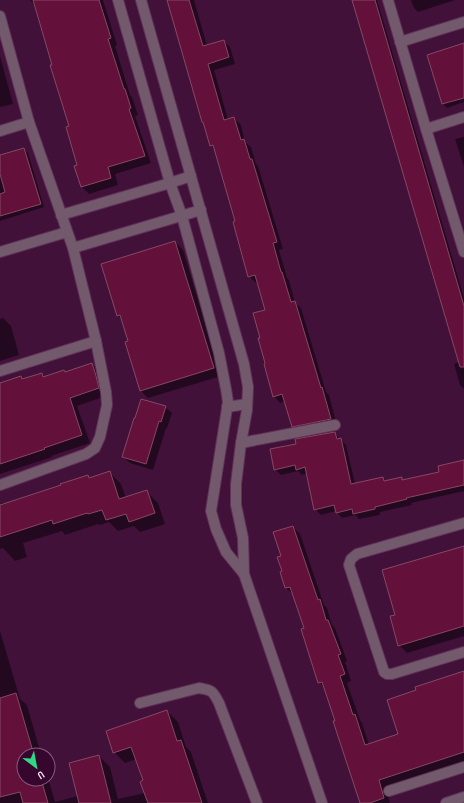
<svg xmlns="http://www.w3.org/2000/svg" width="464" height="803" font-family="'Sofia Sans Condensed',sans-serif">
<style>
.shadow{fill:#0007}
.building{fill:#63103a;stroke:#874862}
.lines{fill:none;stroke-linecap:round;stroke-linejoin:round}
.street-casing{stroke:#603258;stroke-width:12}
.street{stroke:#725a6c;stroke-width:10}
</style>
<rect width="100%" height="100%" fill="#42113a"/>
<g class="shadow">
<path d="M30,0H104H103L117,45L115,46L130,95L132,97L138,115L135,116L151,163L115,174L118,185L89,194L82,187L75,166L79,165L71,127L36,6Z"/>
<path d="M169,0H194L207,46L224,41L230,47L235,64L214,70L228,120L234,118L241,125L245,142L251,147L256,164L258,166L283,249L279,250L287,278L289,280L295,303L301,308L326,392L329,395L337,426L299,433L292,426L285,401L280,403L274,396L261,338L266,310L258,282L256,283L249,276L236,222L215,150L211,145Z"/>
<path d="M353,0H377L464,298V389L460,385L454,364L459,362Z"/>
<path d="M411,0H455L418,12L414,8Z"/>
<path d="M464,44V102L447,108L443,104L428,55Z"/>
<path d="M0,56L13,104L0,107Z"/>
<path d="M464,137V167L455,139Z"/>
<path d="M24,149L28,153L44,207L0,221V156Z"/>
<path d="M175,242L183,250L221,376L148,398L140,390L129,341L123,320L118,316Z"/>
<path d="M3,318L11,326L19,355L0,361V319Z"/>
<path d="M92,364L100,372L106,396L77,406L90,443L51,456L52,457L0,474V384L20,377L23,380L42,374L45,377L64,371L66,373Z"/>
<path d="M165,407L172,413L167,428H166L153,470L130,463L123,457L136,419Z"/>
<path d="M335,433L346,445L355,484L383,478L387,482L401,479L404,481L440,473L464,461V491L411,503L412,505L380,512V515L359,519L355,515L342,518L336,511L321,515L315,509L308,473L302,475L298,471L281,475L275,469L298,444Z"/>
<path d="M110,473L121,484L126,498L147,492L158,503L165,524L140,532L134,526L118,531L109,522L100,525L98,524L65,535L62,531L23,543L27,557L15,561L3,548L0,549V504L3,503L4,505L88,476L91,479Z"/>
<path d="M293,527L300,534L324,605L327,608L332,625L335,628L347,661L345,662L351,681L347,683L360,720L362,723L369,745L400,735L417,691L464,672V761L385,787L390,803H361L325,688L319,682L305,629L294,595L286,588L282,556Z"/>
<path d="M464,547V636L407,653L399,645L396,615Z"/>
<path d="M0,631L20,699L27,705L41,755H24V779L48,778L55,802L78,796L99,756L110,767L118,799L145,793L144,781L137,759L125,763L114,752L167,711L178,722L186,747L191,752L208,803H0Z"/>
</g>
<g class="building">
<path d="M33,0H99L111,38L108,39L124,89H125L131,108L129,109L145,156L108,167L111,178L81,187L74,166L77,165L66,127L69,126L50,65H52Z"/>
<path d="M167,0H189L203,46L224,40L229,57L208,64L224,120L234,117L241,140L244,139L250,159H252L277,242L273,243L281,272H282L291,302L295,301L321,388L322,387L331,419L292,427L282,394L273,397L264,364L265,363L258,338H260L253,313L265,310L255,275L248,277L233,222L235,221L213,145L210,146L203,122H202Z"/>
<path d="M352,0H375L464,306V367H460Z"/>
<path d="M464,43V98L442,104L427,55Z"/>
<path d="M24,148L41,204L0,216V194L5,192L0,174V155Z"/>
<path d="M175,241L214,368L140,391L125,342L128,341L120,315L117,316L101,264Z"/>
<path d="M92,363L96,376L99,388L70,398L82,435L44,448L45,449L0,464V383L21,376L22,379L42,373L43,377L64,370L65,372Z"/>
<path d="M141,399L166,406L161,422L159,421L146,464L122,457L134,418H135Z"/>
<path d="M335,432L337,439L341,438L351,484L383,477L384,481L402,477V480L439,472L438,466L464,460V485L406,498L407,499L375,507V509L353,514L352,509L336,513L334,505L314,510L305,467L296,470L295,465L274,470L270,449L296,444L295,439Z"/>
<path d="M110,471L119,499L147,490L155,513L129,522L126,514L106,520L102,510L88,514L87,513L53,524L52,520L0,537V505L61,485L60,484L88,475L89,478Z"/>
<path d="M293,526L318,600L320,599L326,620H328L341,654L338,655L345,674L340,676L353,715L355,714L365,745L398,734L387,700L416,690L415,687L464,671V752L379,780L384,798L370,803H360L333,721H335L322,682L318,683L301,629L304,628L290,587L285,588L280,572L282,571L277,557L281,556L273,532Z"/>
<path d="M464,546V626L398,646L390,616L395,615L382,570Z"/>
<path d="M16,693L34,755H24V779H41L48,803H23L20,792L0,797V698Z"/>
<path d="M167,710L177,741L181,740L202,803H148L140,782L143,780L131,747L113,753L106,731Z"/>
<path d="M99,755L111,803H79L69,763Z"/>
</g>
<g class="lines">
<defs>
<g id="street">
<path d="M118,0L170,183L182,216L219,353L226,389L228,402L211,511L216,529L226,552L244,574"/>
<path d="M141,0L244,364L248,387L247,410L241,443L236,484V505L243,538L244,574L322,803"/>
<path d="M388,0L426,129L464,252"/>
<path d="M0,16L29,122L73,248L96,341L106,392L107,405L100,437L95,448L86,454L0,485"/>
<path d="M400,42L464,22"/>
<path d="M426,129L464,117"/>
<path d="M0,131L29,122"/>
<path d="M61,215L170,183L191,176"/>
<path d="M73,248L201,210"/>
<path d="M0,252L67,232"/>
<path d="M0,371L96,341"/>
<path d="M227,407L247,404"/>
<path d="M241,443L335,425"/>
<path d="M464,523L357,554L351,559L349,565L384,672L387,674H392L464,652"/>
<path d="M140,703L199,688C212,690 213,691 219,703L257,803"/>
<path d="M389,791L464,767"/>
<path d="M446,803L464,797"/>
</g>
</defs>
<use href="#street" class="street-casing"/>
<use href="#street" class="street"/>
</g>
<g transform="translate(36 767) rotate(148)"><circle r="19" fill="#36062f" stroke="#855e7e"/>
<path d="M0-3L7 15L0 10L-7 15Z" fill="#30d883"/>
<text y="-6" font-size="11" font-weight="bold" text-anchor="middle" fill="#fce2f5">U</text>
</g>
</svg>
